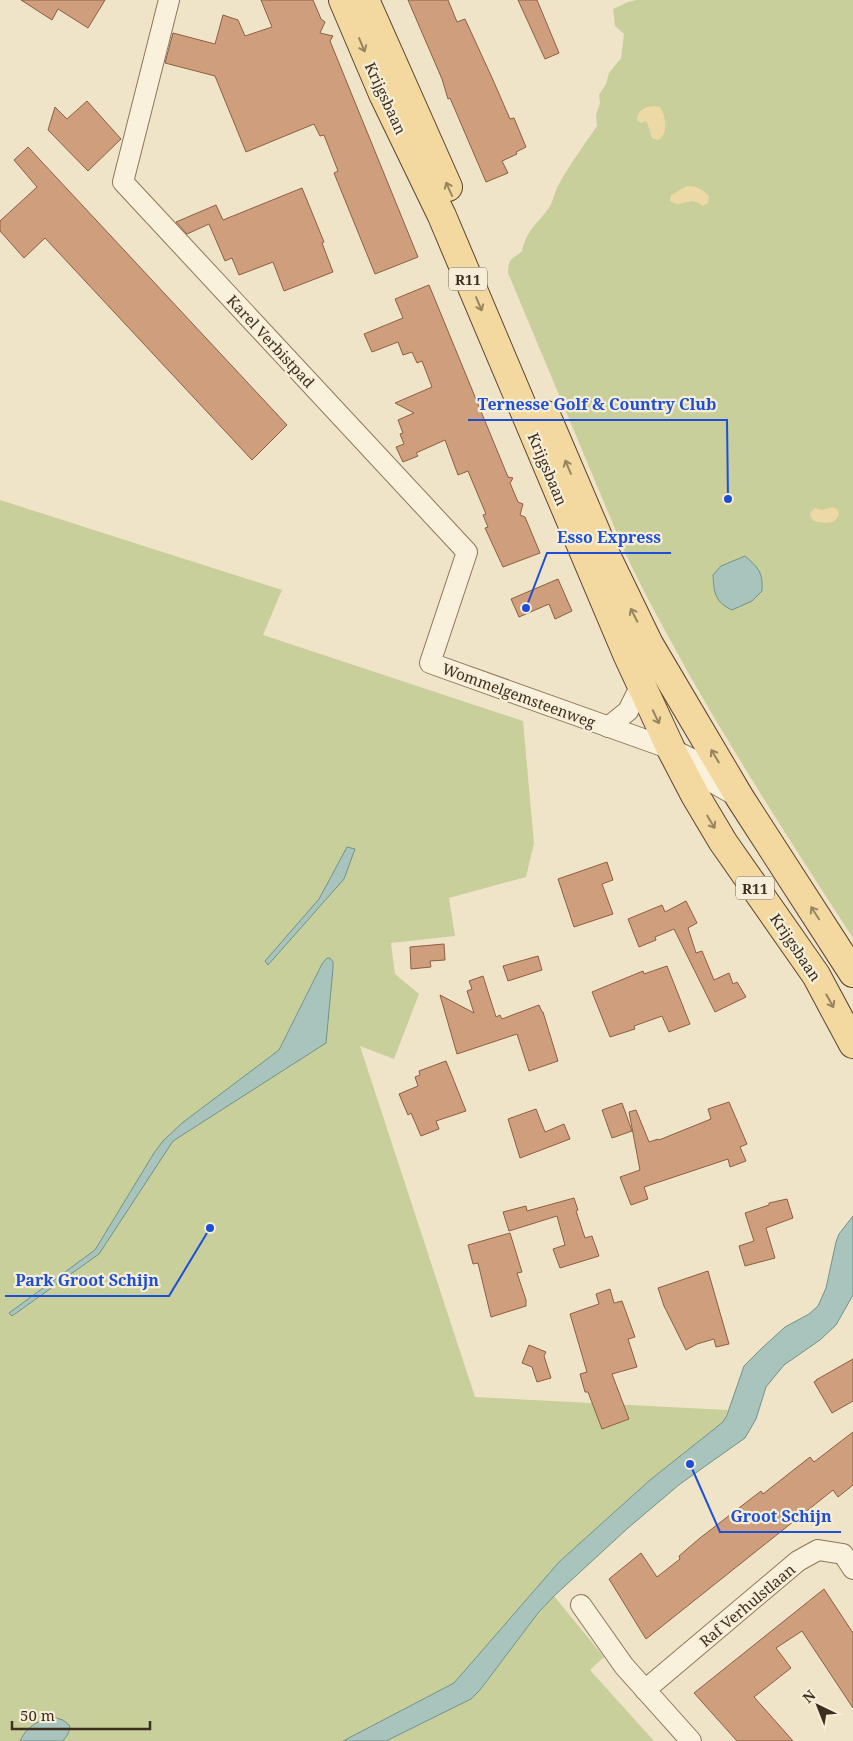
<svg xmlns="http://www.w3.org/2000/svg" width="853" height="1741" font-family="'Noto Serif',serif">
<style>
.green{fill:#c9cf9b}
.sand{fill:#ecd9a5}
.water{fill:#a9c4bc;stroke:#6f938a}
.building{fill:#cf9f7d;stroke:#8d5f41}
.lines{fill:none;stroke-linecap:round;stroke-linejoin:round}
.street-casing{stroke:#8d765c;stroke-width:22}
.primary-casing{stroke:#5b4430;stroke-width:30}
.street{stroke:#faf1dc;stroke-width:20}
.primary{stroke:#f3d9a0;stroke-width:28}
.oneway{stroke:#988460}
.labels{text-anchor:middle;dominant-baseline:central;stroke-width:4.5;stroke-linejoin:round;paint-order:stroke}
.shield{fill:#f7eed8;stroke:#756857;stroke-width:1}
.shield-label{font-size:14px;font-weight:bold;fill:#3d2e20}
.street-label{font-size:15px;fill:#3d2e20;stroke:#f7eed8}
.leader{fill:none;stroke:#1d4ed8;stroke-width:2}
.callout-dot{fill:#1d4ed8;stroke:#f7eed8;stroke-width:2}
.callout-label{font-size:16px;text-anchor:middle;font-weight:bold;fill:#1d4ed8;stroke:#f7eed8;stroke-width:4.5;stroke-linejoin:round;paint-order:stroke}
</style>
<rect width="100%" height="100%" fill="#f0e4c8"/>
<g class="green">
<path d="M637,0H853V938C797,852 741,765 690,676C667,634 643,592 623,548L508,273C509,255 512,261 522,251C526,231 537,224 548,209C554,201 554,192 559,184C570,164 584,145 597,126L596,115L600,103L599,95L606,84L609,73L621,58L624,34L615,26L613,9L628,2Z"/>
<path d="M0,500L282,590L263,635L523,721L534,843L526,877L449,898L455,936L391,943L395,974L419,994L394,1059L360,1046L475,1397L728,1410L723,1422L650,1480L559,1562L454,1683L343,1741H0Z"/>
<path d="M554,1596L604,1657L590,1670L654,1741H386L471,1699L480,1690L538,1613Z"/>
</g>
<g class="sand">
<path d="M654,106L660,107C666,117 669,134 658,140L652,138L647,122L645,121L641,123L637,120C638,110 644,107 654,106Z"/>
<path d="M687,186C697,186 702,189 709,196L708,203L703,206C687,194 683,210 670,201L671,195Z"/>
<path d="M833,507L838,510L839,515C833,526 825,523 814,521L811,517L810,513L815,508L822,510Z"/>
</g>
<g class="water">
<path d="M745,556C759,568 763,573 762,591L752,601L732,610C715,602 714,593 713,575L721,566Z"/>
<path d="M347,847L355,849L344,879L268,965L265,961L319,899Z"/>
<path d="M327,958H330L333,962V968L326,1043L173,1141L99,1254L12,1316L9,1313L95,1250L154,1153L163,1141L182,1123L279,1050L322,964Z"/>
<path d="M853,1216V1295L836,1325L820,1340L784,1365L766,1387L756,1419L745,1438L680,1484L628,1528L554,1596L538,1613L480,1690L471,1699L386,1741H343L454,1683L559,1562L650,1480L723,1422L727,1415L744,1366L762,1348L785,1327L809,1314L818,1306L826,1288L836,1242L839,1234Z"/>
<path d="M53,1717L63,1720L70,1726L68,1734L63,1741H20C27,1726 38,1721 53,1717Z"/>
</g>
<g class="building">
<path d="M21,0H105L88,28L58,9L52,20Z"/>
<path d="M261,0H313L321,19L325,22L320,33L333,36L330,41L418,257L375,274L334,173L338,171L324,135L320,136L314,124L246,152L215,76L165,63L173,33L215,44L223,15L238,20L245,36L272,27Z"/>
<path d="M408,0H448L457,22L465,19L493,80L510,119L514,118L526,147L516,152L517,154L502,161L508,173L486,182L450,98L448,99L442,79Z"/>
<path d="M518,0H537L559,53L545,59Z"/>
<path d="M87,101L121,139L88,171L48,130L55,107L67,119Z"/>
<path d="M28,147L287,425L252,460L45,238L24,258L0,231V221L37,187L14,160Z"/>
<path d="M302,188L324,242L322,243L333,272L284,291L273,262L239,275L232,258L225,261L209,224L187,234L176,222L216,205L223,220Z"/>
<path d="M429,285L508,477L513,478L510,483L518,502L523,504L520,515L525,517L540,553L503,567L485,528L488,527L483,515L486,514L468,471L458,475L445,440L416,453L418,456L403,462L396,447L404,444L400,434L403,433L398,420L414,413L395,403L432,387L422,361L417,363L412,352L403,355L398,342L372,352L364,334L403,318L395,299Z"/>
<path d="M558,579L572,611L555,619L549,604L519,617L511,599Z"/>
<path d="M607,862L613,880L602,884L613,914L574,927L558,879Z"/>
<path d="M686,901L697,923L688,928L696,953L702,951L714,980L729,973L733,984L737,982L746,997L715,1012L674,929L655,937L656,940L639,947L628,919L662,905L665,912Z"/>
<path d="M444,944L445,960L430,961L431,967L411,969L410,947Z"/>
<path d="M538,956L542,970L508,981L503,966Z"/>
<path d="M667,966L690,1024L669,1032L662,1016L634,1026L635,1029L610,1037L592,992L643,971L644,974Z"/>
<path d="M483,976L496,1017L500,1015L502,1019L539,1005L542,1012H543L558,1061L529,1071L517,1034L457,1054L440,995L474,1013L467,991L472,989L469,981Z"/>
<path d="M446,1061L466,1111L436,1121L439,1129L421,1136L411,1113L408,1115L399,1094L418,1086L415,1077L420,1075L419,1071Z"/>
<path d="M729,1102L747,1144L740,1147L746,1161L730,1167L728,1159L644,1187L648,1199L631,1205L620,1177L640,1170L629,1112L636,1110L649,1142L658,1139L659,1140L711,1119L708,1109Z"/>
<path d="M622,1103L632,1131L612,1138L602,1110Z"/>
<path d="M536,1109L545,1132L564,1124L570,1139L520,1158L508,1119Z"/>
<path d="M574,1198L578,1210L576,1211L585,1238L592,1236L599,1256L560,1268L553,1249L565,1245L557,1216L509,1231L503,1212L526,1206L527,1211Z"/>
<path d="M787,1199L793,1218L766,1228L775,1258L745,1266L739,1246L754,1241L745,1213L769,1205V1203Z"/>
<path d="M510,1233L522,1272L517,1273L526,1300V1306L491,1317L478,1263L473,1264L468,1245Z"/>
<path d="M708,1271L729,1344L716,1347L714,1339L697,1344L686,1350L664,1306L658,1288Z"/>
<path d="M610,1289L614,1303L622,1301L635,1337L628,1339L637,1367L612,1374L629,1419L602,1429L588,1392H585L580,1374L587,1372L570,1314L599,1304L596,1294Z"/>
<path d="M529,1345L546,1352L544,1356L551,1378L537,1382L532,1367L522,1363Z"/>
<path d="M853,1359V1401L832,1413L814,1382L816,1381V1380Z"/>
<path d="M853,1432V1485L838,1497L833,1490L646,1639L609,1579L641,1553L657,1577L680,1559L679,1556L700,1538L761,1491L763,1494L810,1457L814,1462Z"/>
<path d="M824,1589L853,1633V1708L802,1631L776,1648L791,1668L754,1697L793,1741H737L694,1693Z"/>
</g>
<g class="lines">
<defs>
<g id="street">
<path d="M169,0L123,182L467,552L430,663L671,749L692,759L699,765L710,781L740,798"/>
<path d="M608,727L628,711L641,685"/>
<path d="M581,1605L624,1666L691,1741"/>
<path d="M645,1690L798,1561L818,1550L843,1554L853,1569"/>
</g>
<g id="primary">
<path d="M343,0L383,94L442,216L627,654L671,749L695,795L723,842L816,975L853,1044"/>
<path d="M365,0L448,187"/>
<path d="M546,415L605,553L649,644L740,798L853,973"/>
</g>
</defs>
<use href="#street" class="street-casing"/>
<use href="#primary" class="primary-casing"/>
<use href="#street" class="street"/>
<use href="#primary" class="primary"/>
</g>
<defs><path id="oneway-shaft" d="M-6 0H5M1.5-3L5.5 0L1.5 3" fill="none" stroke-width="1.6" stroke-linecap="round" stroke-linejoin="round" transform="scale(1.25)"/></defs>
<g class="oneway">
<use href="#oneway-shaft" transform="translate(362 45) rotate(67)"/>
<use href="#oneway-shaft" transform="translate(449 189) rotate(-114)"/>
<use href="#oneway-shaft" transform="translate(479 304) rotate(67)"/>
<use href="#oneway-shaft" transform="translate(568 467) rotate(-113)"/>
<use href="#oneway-shaft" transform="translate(634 615) rotate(-117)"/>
<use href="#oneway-shaft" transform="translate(656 717) rotate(65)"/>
<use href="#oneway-shaft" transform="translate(715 756) rotate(-121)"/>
<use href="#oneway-shaft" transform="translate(711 822) rotate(59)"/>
<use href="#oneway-shaft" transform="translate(815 913) rotate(-123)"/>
<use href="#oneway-shaft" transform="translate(830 1001) rotate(61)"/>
</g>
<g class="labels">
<g class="shield">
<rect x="449" y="267.5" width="38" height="23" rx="4"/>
<rect x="736" y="876.5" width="38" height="23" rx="4"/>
</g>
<g class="shield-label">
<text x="468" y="279">R11</text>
<text x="755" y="888">R11</text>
</g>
<g class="street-label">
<text transform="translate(386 98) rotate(65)">Krijgsbaan</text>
<text transform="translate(271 341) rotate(47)">Karel Verbistpad</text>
<text transform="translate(548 469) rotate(67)">Krijgsbaan</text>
<text transform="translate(519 695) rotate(20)">Wommelgemsteenweg</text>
<text transform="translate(796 947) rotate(56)">Krijgsbaan</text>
<text transform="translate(747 1605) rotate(-40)">Raf Verhulstlaan</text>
</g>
</g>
<path class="leader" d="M728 499L727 420H468M526 608L547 553H671M210 1228L169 1296H5M690 1464L720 1532H841"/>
<g class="callout-dot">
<circle cx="728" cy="499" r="5"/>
<circle cx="526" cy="608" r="5"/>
<circle cx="210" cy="1228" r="5"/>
<circle cx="690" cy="1464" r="5"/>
</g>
<g class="callout-label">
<text x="597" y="410">Ternesse Golf &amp; Country Club</text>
<text x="609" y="543">Esso Express</text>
<text x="87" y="1286">Park Groot Schijn</text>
<text x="781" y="1522">Groot Schijn</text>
</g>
<g transform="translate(818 1706) rotate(317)" stroke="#f7eed8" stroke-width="4" paint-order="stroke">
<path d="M0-4L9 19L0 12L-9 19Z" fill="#3d2e20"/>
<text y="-8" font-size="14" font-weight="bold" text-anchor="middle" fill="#3d2e20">N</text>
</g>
<path d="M12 1721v8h138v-8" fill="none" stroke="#3d2e20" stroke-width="2.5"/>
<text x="20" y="1721" font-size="15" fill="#3d2e20" stroke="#f7eed8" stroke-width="4" paint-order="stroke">50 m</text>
</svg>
